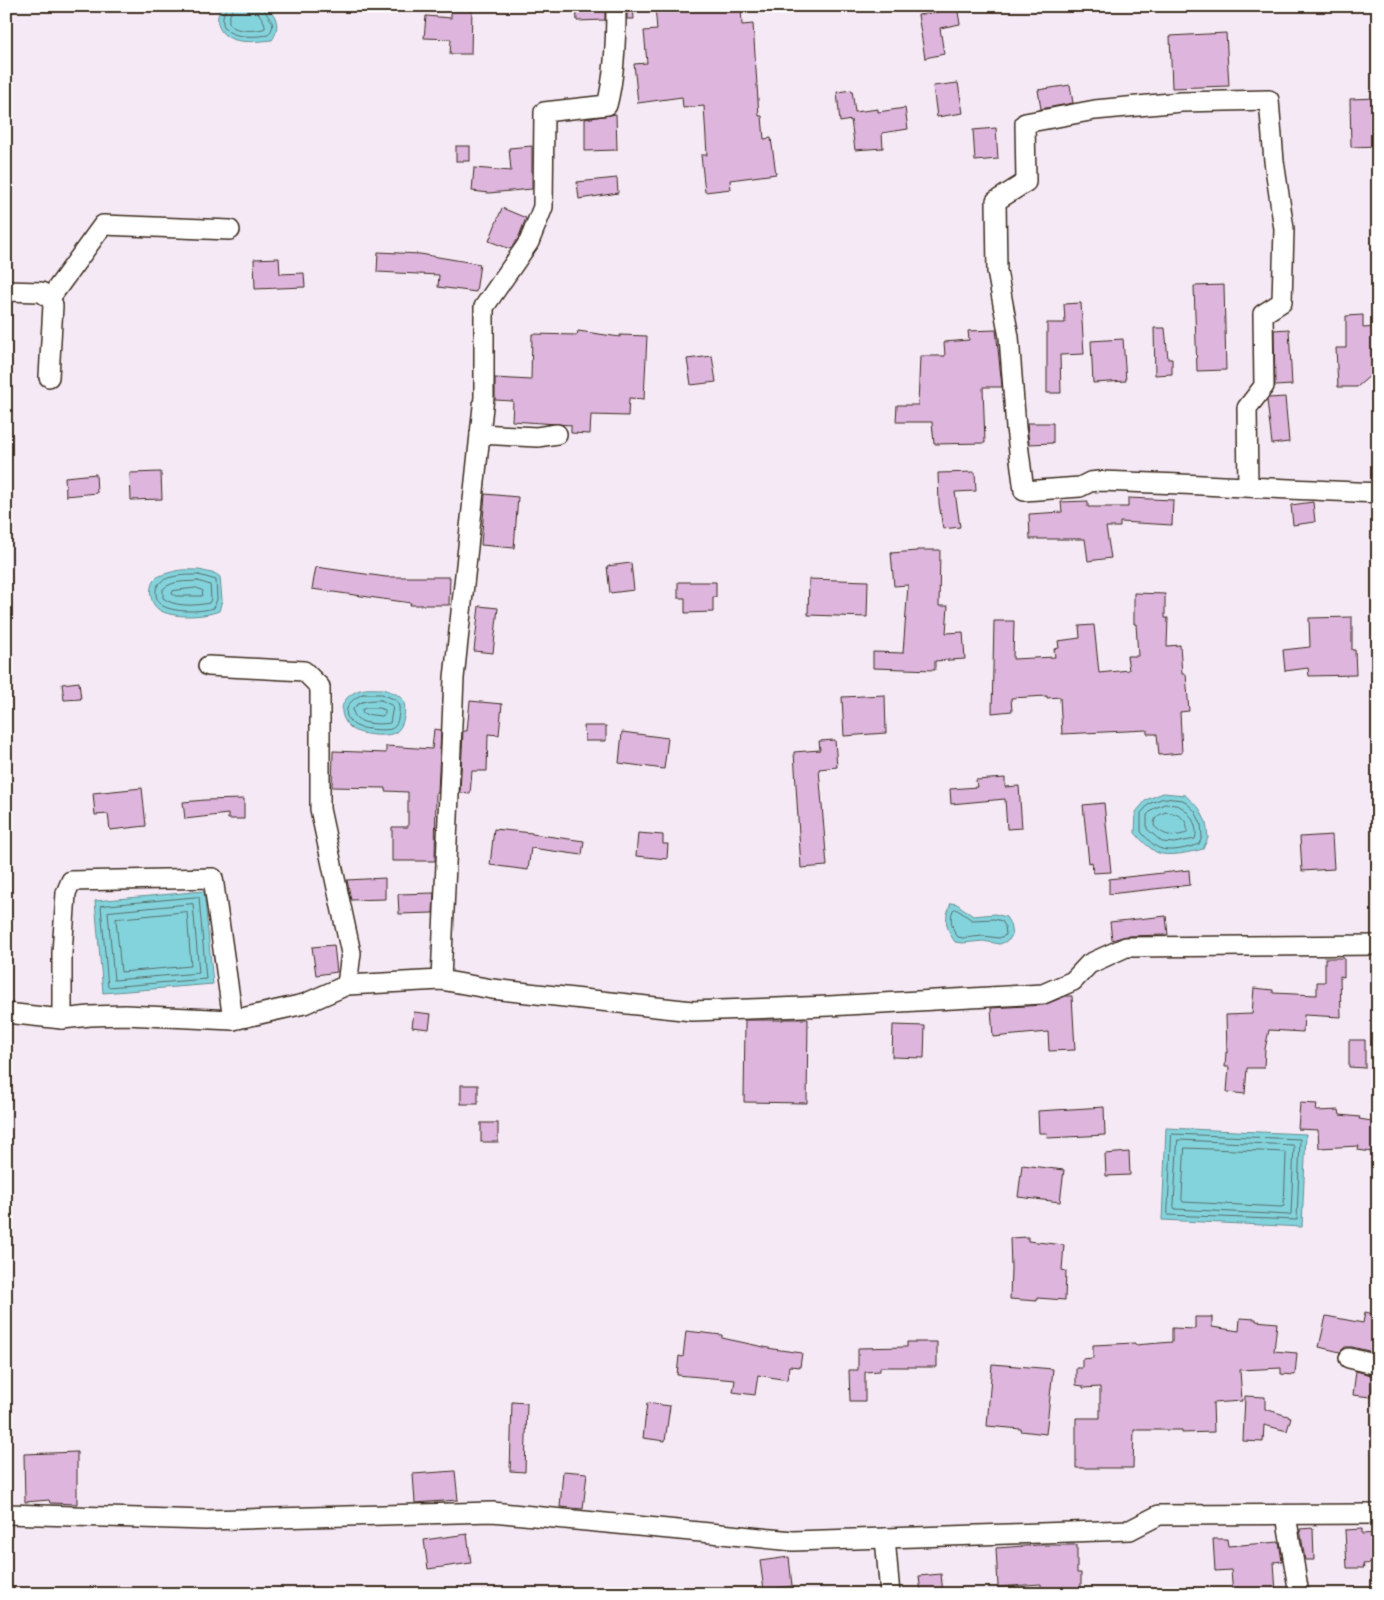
<svg xmlns="http://www.w3.org/2000/svg" width="1384" height="1600" font-family="Kalam,sans-serif">
<style>
.water{fill:#83d3dd;stroke:#668f91}
.lines{fill:none;stroke-linecap:round;stroke-linejoin:round}
.shore{stroke:#586e6a;stroke-width:1}
.building{fill:#ddb5dd;stroke:#3b2a1e}
.street-casing{stroke:#3b2a1e;stroke-width:22}
.street{stroke:#fff;stroke-width:19}
</style>
<rect width="100%" height="100%" fill="#f5e9f5"/>
<filter id="ink" filterUnits="userSpaceOnUse"><feTurbulence type="fractalNoise" baseFrequency=".02" numOctaves="2"/><feDisplacementMap in="SourceGraphic" scale="10" xChannelSelector="R" yChannelSelector="G"/><feConvolveMatrix kernelMatrix="1 2 1 2 8 2 1 2 1" color-interpolation-filters="sRGB"/></filter>
<g filter="url(#ink)">
<g class="water">
<path d="M224,6H262C277,11 281,28 272,40C254,42 224,46 218,24C217,17 218,11 224,6Z"/>
<path d="M199,570L216,574L220,577L222,600L219,611C204,617 172,619 158,609C150,603 148,588 154,580C157,576 167,573 172,572C180,569 190,570 199,570Z"/>
<path d="M383,689C389,691 399,694 403,700C407,708 404,727 396,732C388,738 358,735 351,728C336,714 340,697 360,690C367,688 375,689 383,689Z"/>
<path d="M1163,793L1185,795L1199,808L1206,822L1208,838L1203,849C1191,852 1167,858 1156,852C1148,847 1141,840 1135,833L1136,812L1146,800Z"/>
<path d="M204,891L213,984L103,993L95,901Z"/>
<path d="M951,903L957,904L973,916L995,914L1006,917L1010,924L1012,935L1009,940L1000,944L983,941L963,943L955,942C945,927 944,919 951,903Z"/>
<path d="M1166,1128L1306,1134L1302,1227L1162,1220Z"/>
</g>
<g class="lines">
<g class="shore">
<path d="M227,6C226,10 223,13 223,17C219,40 255,37 268,35C280,21 265,18 263,6"/>
<path d="M233,6C233,11 230,13 229,18C226,33 255,31 263,29L265,28C266,19 257,16 256,6"/>
<path d="M199,575L216,580L217,599L214,608C201,612 173,613 161,605C158,603 157,599 156,595C153,574 185,575 199,575Z"/>
<path d="M198,581L210,585L211,599L209,603C195,606 174,607 163,598V589C173,580 186,582 198,581Z"/>
<path d="M197,588L203,591L202,596H176L172,594L173,591Z"/>
<path d="M363,694H382L396,700C401,707 399,712 398,719C397,723 396,727 391,729C385,731 362,729 356,726C338,715 348,700 363,694Z"/>
<path d="M381,700L393,706L390,723C378,725 353,725 353,709C360,700 370,700 381,700Z"/>
<path d="M366,708H379L385,710V714L382,716L363,714L362,710Z"/>
<path d="M1164,798L1183,800L1195,811L1201,824L1202,837L1199,844C1188,848 1170,853 1159,848C1152,845 1146,837 1141,832V813L1149,804Z"/>
<path d="M1165,804C1170,805 1177,804 1181,807C1191,813 1199,828 1195,839L1174,843L1162,842L1147,829V815L1153,809Z"/>
<path d="M1166,812C1178,813 1189,819 1187,833C1173,837 1165,837 1154,826C1154,817 1158,815 1166,812Z"/>
<path d="M199,897L206,979L108,987L101,906Z"/>
<path d="M193,904L199,973L114,980L108,912Z"/>
<path d="M956,909L972,920L994,919L1002,921L1005,926L1006,935L999,938L983,936L963,938L958,937C952,930 949,919 953,910Z"/>
<path d="M187,912L191,966L121,972L116,919Z"/>
<path d="M1172,1134L1300,1139L1297,1220L1168,1215Z"/>
<path d="M1178,1140L1293,1145L1294,1147L1291,1214L1289,1215L1175,1209L1174,1207Z"/>
<path d="M1185,1148L1285,1152L1286,1155L1284,1206L1281,1207L1183,1202L1182,1200Z"/>
</g>
</g>
<g class="building">
<path d="M451,6H472L471,54H450L451,39L424,38L426,16L451,18Z"/>
<path d="M576,6H605V20L577,21Z"/>
<path d="M627,6H633L634,19H627Z"/>
<path d="M655,6H674V9L708,6H741L742,25L753,24L759,116H762L764,139L771,138L776,174L730,180L731,189L705,192L701,155H707L704,106L683,108L682,97L638,103L634,64L647,63L644,31L657,30Z"/>
<path d="M942,6H957L960,24L940,28L944,54L925,58L918,15L942,11Z"/>
<path d="M1226,33L1229,86L1172,88L1170,36Z"/>
<path d="M958,83L963,113L937,117L933,86Z"/>
<path d="M1070,85L1073,103L1041,109L1038,90Z"/>
<path d="M852,90L855,112L878,109V112L905,108L908,129L882,133L883,148L855,150L851,120L840,122L837,92Z"/>
<path d="M1378,98V146L1351,147L1350,99Z"/>
<path d="M616,114L617,150L585,151V119Z"/>
<path d="M996,128L998,159L975,161L973,130Z"/>
<rect x="456" y="146" width="14" height="15"/>
<path d="M532,146V189L489,193L472,191L474,168L511,171L509,148Z"/>
<path d="M617,178L618,193L579,199L577,182Z"/>
<path d="M502,208L526,218L518,239L510,249L489,241Z"/>
<path d="M378,252L420,254L480,264L476,292L438,287L439,275L377,272Z"/>
<path d="M279,258L280,274L304,273L305,287L255,289L254,259Z"/>
<path d="M1224,285L1226,370L1197,371L1194,286Z"/>
<path d="M1081,303L1084,354L1060,355L1061,393H1047V323H1065L1064,304Z"/>
<path d="M1363,315V328L1378,327V369L1357,387H1338L1336,348H1346V316Z"/>
<path d="M1154,328H1165L1168,359H1172V374L1155,375Z"/>
<path d="M1289,329L1292,385L1275,386L1274,330Z"/>
<path d="M996,330L1002,387H983L985,443L934,444L932,422H896L897,405H918L920,356H945L944,342L969,340L968,331Z"/>
<path d="M578,331L620,337V335L647,336L644,399L629,398L628,416L591,415L590,434L571,433V425L512,421L513,401L495,400V378L531,380L532,334L577,335Z"/>
<path d="M1123,339L1126,381L1093,383L1091,341Z"/>
<path d="M712,356L716,382L691,385L687,359Z"/>
<path d="M1285,397L1289,442L1272,444L1267,400L1269,398Z"/>
<path d="M1027,423H1053V443L1029,444Z"/>
<path d="M161,472L162,499L131,500L130,473Z"/>
<path d="M975,472L976,491L955,492L960,527L943,529L939,503L938,473Z"/>
<path d="M96,474L97,493L66,496L65,477Z"/>
<path d="M485,494L518,497L514,548L481,545Z"/>
<path d="M1128,498L1173,500L1172,525L1120,522V527H1106L1111,558L1088,561L1085,539H1030L1029,514L1062,512L1061,502L1088,501V507H1128Z"/>
<path d="M1313,502L1315,522L1293,525L1291,505Z"/>
<path d="M917,550H940L939,606H948L946,633L963,632L965,659L935,661V670L873,668V652L903,653L908,585L894,586L891,553L917,551Z"/>
<path d="M631,563L634,590L610,593L607,566Z"/>
<path d="M316,567L386,577H450L449,605H410L411,603L312,589Z"/>
<path d="M809,579L868,581L867,617L808,615Z"/>
<path d="M678,582H716V597H713V612L685,613V598H678Z"/>
<path d="M1134,593L1165,594V618H1168L1167,646L1180,645L1182,674H1186L1189,711L1180,712L1182,753L1159,755L1157,734H1147V730L1062,734L1060,697L1047,698V696L1011,698L1012,711L992,713L994,621H1014L1013,659L1055,657L1054,649L1059,648L1058,641L1080,638L1079,626L1094,625L1099,673L1129,670L1127,656H1138L1136,624H1134Z"/>
<path d="M479,606L498,608L493,653L474,651Z"/>
<path d="M1352,617V650H1355L1356,675L1309,676L1308,668L1285,671L1283,650L1310,647L1309,618Z"/>
<path d="M79,682L81,699L64,700L62,684Z"/>
<path d="M885,695L886,733L844,736L842,697Z"/>
<path d="M470,701L502,704L499,735L488,734L487,771H472L470,794L460,793L463,731H467Z"/>
<path d="M584,726H606V741H585Z"/>
<path d="M434,729L441,730L438,792H436L435,861H392V827H408V792L385,791V788L332,787L333,751L386,753V746L432,749Z"/>
<path d="M622,732L668,738L664,769L619,763Z"/>
<path d="M835,740L837,767L819,769L827,866L801,868L794,752L820,750L819,741Z"/>
<path d="M1005,778V787L1019,786L1022,828L1007,829L1005,799L951,804L950,789L977,787L976,780Z"/>
<path d="M142,788L146,826L110,830L108,814L95,815L93,793Z"/>
<path d="M244,799V819H228V814L185,819L183,802L205,800Z"/>
<path d="M1104,803L1111,872L1093,873L1092,862L1089,863L1083,805Z"/>
<path d="M494,829L532,833V834L584,841L582,855L531,848L528,870L490,865Z"/>
<path d="M638,833L663,835V844H668L667,859L636,856Z"/>
<path d="M1332,835L1334,869L1302,871L1300,837Z"/>
<path d="M1189,870L1190,885L1109,894V879Z"/>
<path d="M385,878V899L351,900L347,880Z"/>
<path d="M434,893L433,913L399,914L398,894Z"/>
<path d="M1166,916L1168,935L1126,936L1112,940L1110,922Z"/>
<path d="M334,945L337,972L316,975L312,947Z"/>
<path d="M1325,958H1344V977L1340,976L1341,1017L1304,1015L1303,1032L1269,1030L1265,1049L1264,1068H1247L1245,1094L1227,1092L1229,1067H1225L1226,1052L1227,1053L1226,1015L1252,1014L1254,988L1273,990V993L1317,995V982H1325Z"/>
<path d="M1066,996H1072L1075,1050L1049,1051L1048,1032L993,1037L991,1008L1044,1005Z"/>
<path d="M414,1012L431,1014L429,1029L412,1027Z"/>
<path d="M783,1019H808L807,1103L744,1102L745,1020H783Z"/>
<path d="M893,1025L925,1026L924,1058L892,1057Z"/>
<path d="M1349,1040H1365V1068L1349,1067Z"/>
<rect x="461" y="1085" width="17" height="19"/>
<path d="M1300,1103L1317,1104L1316,1111L1339,1110L1340,1115L1360,1117L1359,1119L1378,1122V1153L1358,1150L1359,1146L1319,1148L1318,1130L1298,1129Z"/>
<path d="M1104,1107L1105,1135L1048,1138L1047,1133H1039L1038,1111Z"/>
<rect x="481" y="1123" width="17" height="19"/>
<path d="M1129,1152L1130,1175L1106,1176L1105,1154Z"/>
<path d="M1022,1165L1064,1170L1060,1202L1018,1197Z"/>
<path d="M1028,1237V1241L1064,1245L1062,1270L1066,1271L1065,1300L1037,1298V1301L1010,1299L1011,1267L1010,1238Z"/>
<path d="M1365,1312L1378,1315L1377,1353L1352,1347H1345L1340,1352L1319,1347L1326,1316L1363,1323Z"/>
<path d="M1195,1317H1212V1327L1239,1331L1240,1318L1256,1319V1321L1277,1323L1274,1351L1297,1353L1295,1375L1281,1374V1368L1240,1370L1242,1401L1213,1403L1214,1432L1182,1433V1430H1134L1133,1468H1076V1418H1100V1387L1083,1388V1386L1076,1385V1368H1082V1359L1093,1358V1345L1135,1343V1345L1172,1342V1328L1195,1329Z"/>
<path d="M686,1331L722,1335V1338L773,1349L802,1353L800,1367L789,1366L787,1380L758,1375L755,1395L733,1392L735,1380L677,1375L679,1356L683,1357Z"/>
<path d="M907,1342H937V1367H880V1371L865,1372V1401H850L849,1370H858V1348L907,1347Z"/>
<path d="M992,1364L1053,1369L1046,1434L1021,1431V1429L987,1426Z"/>
<path d="M1356,1371L1374,1376L1371,1397L1353,1395Z"/>
<path d="M1245,1396L1265,1397V1409L1291,1417L1287,1431L1264,1425L1263,1442L1243,1441Z"/>
<path d="M512,1402L527,1403L525,1472L510,1471Z"/>
<path d="M647,1403L670,1406L665,1441L643,1438Z"/>
<path d="M77,1452V1504L50,1503L49,1500L25,1502L24,1454Z"/>
<path d="M455,1471L458,1500L415,1503L413,1474Z"/>
<path d="M563,1471L587,1473L583,1509L560,1507Z"/>
<path d="M1313,1528L1314,1560H1305L1300,1529Z"/>
<path d="M1362,1529V1534L1378,1533V1563L1363,1564L1364,1568H1347L1345,1530Z"/>
<path d="M467,1534L471,1563L428,1569L424,1540Z"/>
<path d="M1213,1539H1227L1228,1546L1279,1542L1282,1561L1274,1562L1276,1594H1233L1231,1570L1215,1571Z"/>
<path d="M1038,1545H1077V1573H1081V1594H1041V1584L998,1587L996,1548Z"/>
<path d="M789,1557L792,1586L764,1590L760,1561Z"/>
<path d="M941,1574L943,1594H921L919,1576Z"/>
</g>
<g class="lines">
<defs>
<g id="street">
<path d="M6,291L41,292L50,298L53,305L49,377"/>
<path d="M50,298L103,225L230,230"/>
<path d="M480,434L537,437L557,434"/>
<path d="M1248,487L1247,408L1264,386L1263,314L1282,302L1284,229L1274,161L1269,100L1181,102L1095,110L1025,123L1026,182L996,201L997,271L1009,337L1016,428L1024,491L1080,487L1090,482L1099,481C1192,484 1285,489 1378,493"/>
<path d="M208,666L304,671L320,687V809L351,953L347,985"/>
<path d="M441,980L454,678L484,397V307L529,242L543,207L544,112L607,105C615,76 616,36 616,6"/>
<path d="M6,1013L62,1019L90,1016L125,1015L233,1020L304,1004L347,985L441,980L492,989L692,1011L829,1006L1043,994L1073,981L1089,964L1126,947L1378,945"/>
<path d="M62,1019V953L66,893L71,881L213,878L233,1020"/>
<path d="M1349,1358L1378,1365"/>
<path d="M6,1514L206,1520L492,1512L793,1541L1130,1530L1159,1515L1378,1514"/>
<path d="M1286,1515L1299,1594"/>
<path d="M885,1538L890,1594"/>
</g>
</defs>
<use href="#street" class="street-casing"/>
<use href="#street" class="street"/>
</g>
</g>
<rect width="1384" height="1600" fill="none" stroke="#fff" stroke-width="25"/>
<rect x="12" y="12" width="1359" height="1575" fill="none" stroke="#3b2a1e" stroke-width="2" filter="url(#ink)"/>
</svg>
